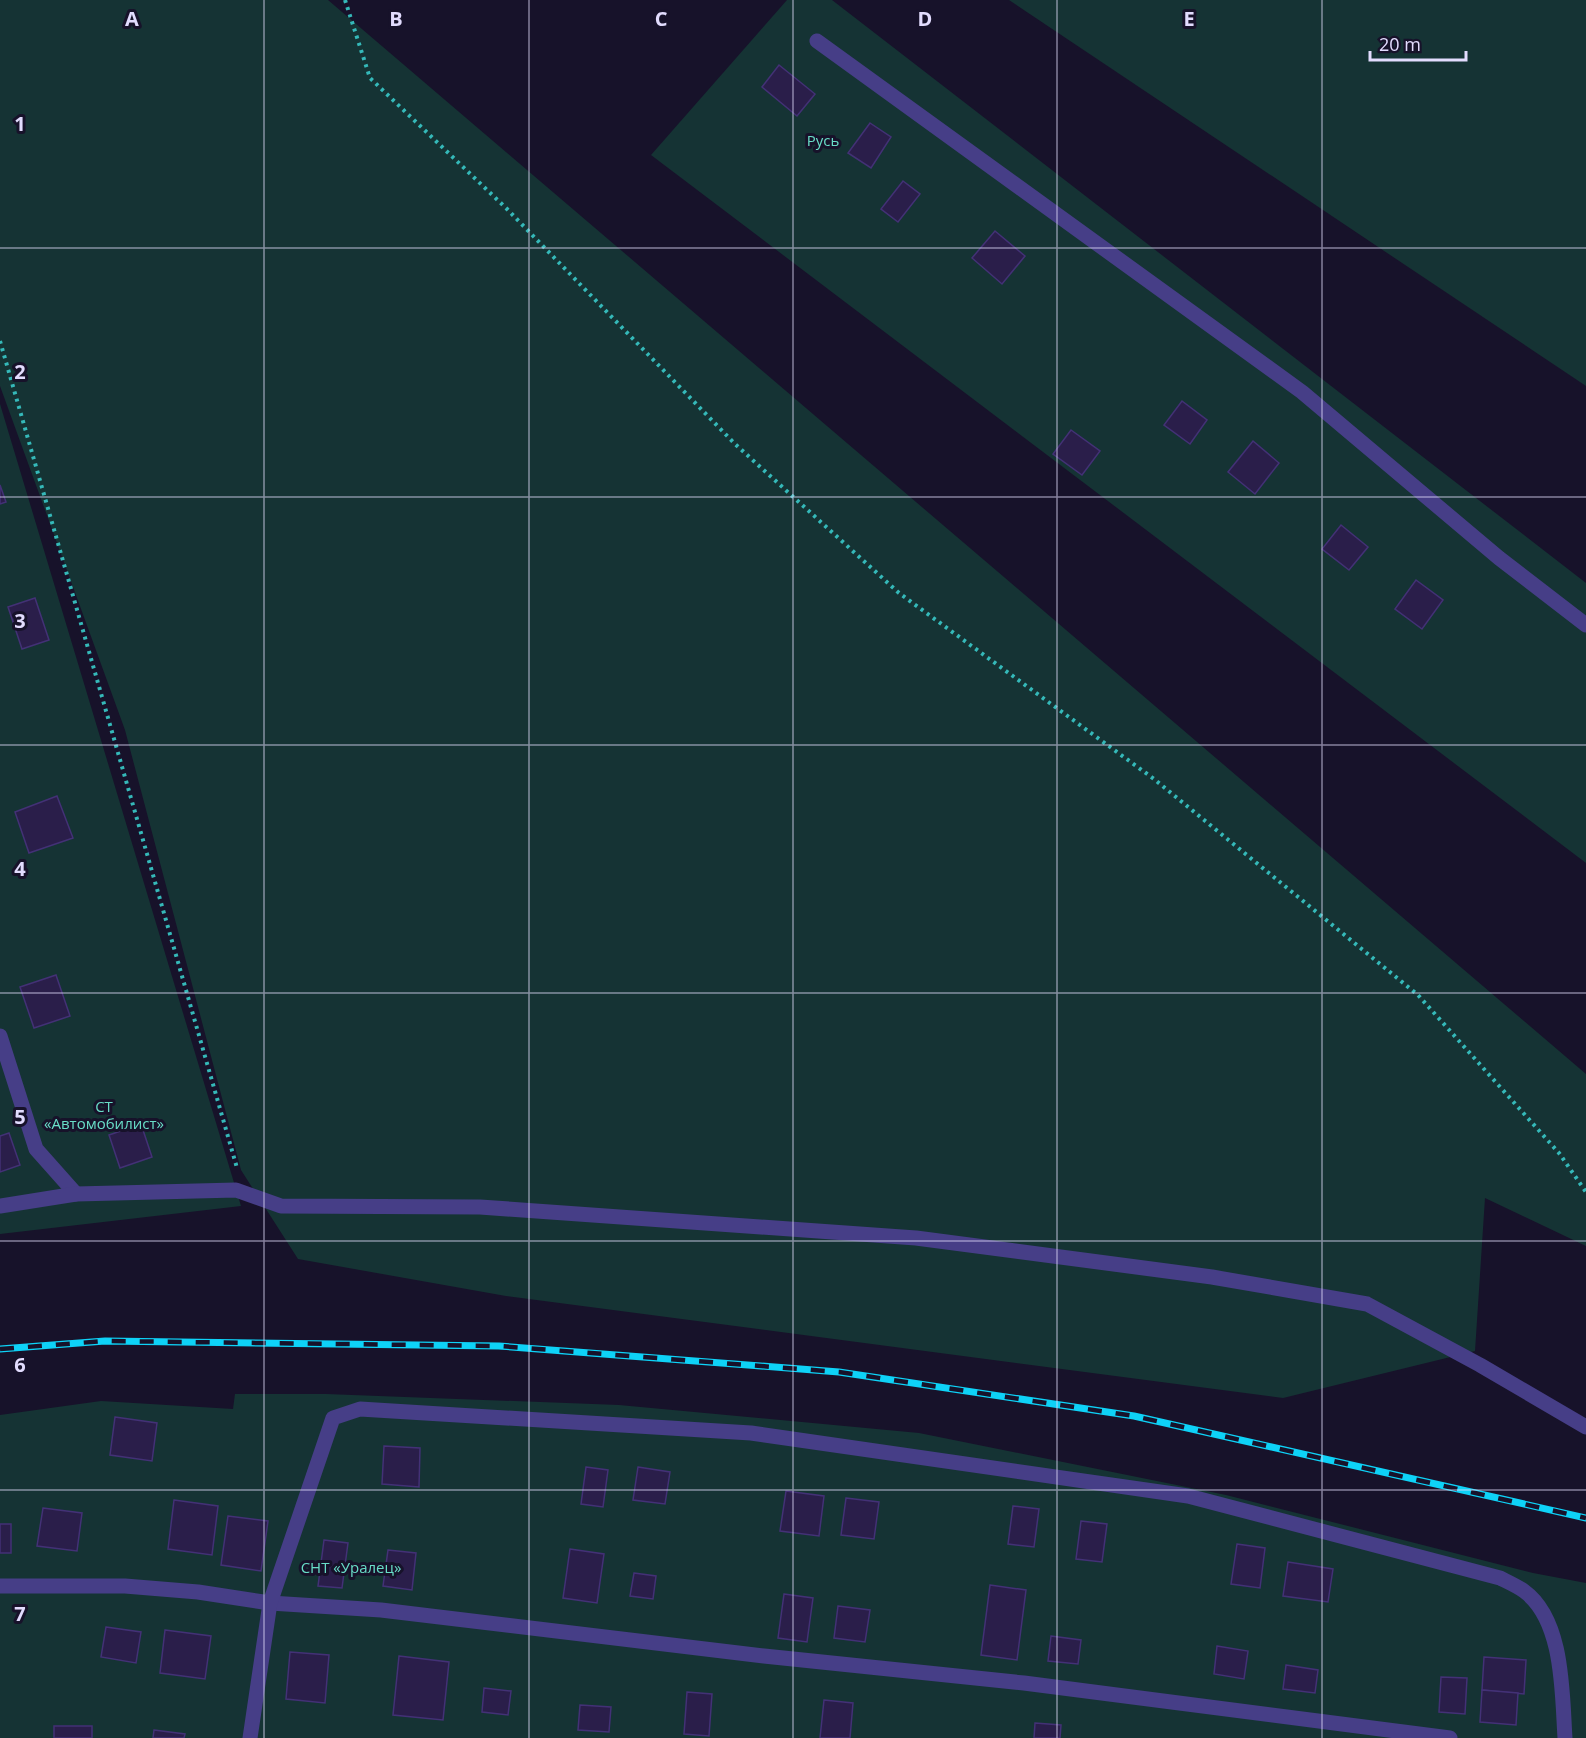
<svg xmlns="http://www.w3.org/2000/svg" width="1586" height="1738" font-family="'Open Sans',sans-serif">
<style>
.green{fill:#153334}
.building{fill:#2a1e4a;stroke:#433176;stroke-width:1.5}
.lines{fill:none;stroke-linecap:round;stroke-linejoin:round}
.path{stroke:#35b9b9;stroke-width:4;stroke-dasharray:3 4.5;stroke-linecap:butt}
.minor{stroke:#463e87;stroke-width:15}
.rail-casing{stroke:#0ed2f7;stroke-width:7}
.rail{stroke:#17122a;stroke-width:4.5;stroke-dasharray:14;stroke-linecap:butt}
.grid{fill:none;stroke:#e2dcfe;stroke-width:1.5;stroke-opacity:0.55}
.labels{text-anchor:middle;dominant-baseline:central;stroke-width:6;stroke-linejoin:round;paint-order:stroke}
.park-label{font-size:15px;fill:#68ddc7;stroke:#17122a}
.grid-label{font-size:20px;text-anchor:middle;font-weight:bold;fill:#e2dcfe;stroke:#17122a;stroke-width:6;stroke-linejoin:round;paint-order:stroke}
</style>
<rect width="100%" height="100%" fill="#17122a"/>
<g class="green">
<path d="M0,0H328L1586,1074V1246L1485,1198L1475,1351L1283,1398L506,1296L298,1259L241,1170L125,730L0,386Z"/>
<path d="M787,0H832L1586,583V863L651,155Z"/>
<path d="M1009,0H1586V386Z"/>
<path d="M0,404L241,1206L0,1234Z"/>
<path d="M235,1394H326L619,1405L919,1433L1226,1495L1533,1573L1586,1583V1738H0V1415L101,1401L233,1409Z"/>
</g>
<g class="building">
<path d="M779,65L815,94L797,116L762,87Z"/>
<path d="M870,123L891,137L871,168L848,153Z"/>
<path d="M903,181L920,194L898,222L881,209Z"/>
<path d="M995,231L1025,256L1002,284L972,258Z"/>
<path d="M1182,401L1207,420L1190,444L1164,425Z"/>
<path d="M1071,430L1100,451L1082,475L1053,454Z"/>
<path d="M1253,441L1279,463L1255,494L1228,472Z"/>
<path d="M0,485L6,502L0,504Z"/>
<path d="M1341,525L1368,547L1349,570L1322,549Z"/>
<path d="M1416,580L1443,600L1422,629L1395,609Z"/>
<path d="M35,598L49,640L22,649L8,607Z"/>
<path d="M57,796L73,838L29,853L15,812Z"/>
<path d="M56,975L70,1016L34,1028L20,987Z"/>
<path d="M141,1124L152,1157L120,1168L109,1135Z"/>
<path d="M9,1133L20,1165L0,1172V1136Z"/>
<path d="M115,1417L157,1423L152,1461L110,1455Z"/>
<path d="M384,1446L420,1448L419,1487L382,1484Z"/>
<path d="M586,1467L608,1470L603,1507L581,1504Z"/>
<path d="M638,1467L670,1472L665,1504L633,1500Z"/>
<path d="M786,1491L824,1496L819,1536L780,1531Z"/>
<path d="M846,1498L879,1502L874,1539L841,1535Z"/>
<path d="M174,1500L218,1506L212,1555L168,1549Z"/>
<path d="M1013,1506L1039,1509L1034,1547L1008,1544Z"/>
<path d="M43,1508L82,1513L77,1551L37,1546Z"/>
<path d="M228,1516L268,1521L261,1571L221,1565Z"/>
<path d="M1081,1521L1107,1524L1102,1562L1076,1559Z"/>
<rect x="0" y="1524" width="11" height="29"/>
<path d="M324,1540L348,1543L342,1588L318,1586Z"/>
<path d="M1237,1544L1265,1548L1260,1588L1231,1584Z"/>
<path d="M570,1549L604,1554L597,1603L563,1598Z"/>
<path d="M388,1550L416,1553L412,1590L383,1586Z"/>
<path d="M1288,1562L1333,1569L1328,1602L1283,1596Z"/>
<path d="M634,1573L656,1576L653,1599L630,1596Z"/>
<path d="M990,1585L1026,1590L1017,1660L981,1655Z"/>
<path d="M784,1594L813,1598L807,1642L778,1638Z"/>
<path d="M838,1606L870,1610L865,1642L834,1638Z"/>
<path d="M106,1627L141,1632L136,1663L101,1657Z"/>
<path d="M165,1630L211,1636L205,1679L160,1673Z"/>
<path d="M1051,1636L1081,1640L1078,1664L1048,1661Z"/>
<path d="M1217,1646L1248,1651L1244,1679L1214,1674Z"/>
<path d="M290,1652L329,1655L325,1703L286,1699Z"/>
<path d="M399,1656L449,1662L443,1720L393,1715Z"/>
<path d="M1484,1657L1526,1660L1524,1694L1482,1690Z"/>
<path d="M1286,1665L1318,1670L1315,1693L1283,1689Z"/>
<path d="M1441,1677L1467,1678L1465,1714L1439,1712Z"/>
<path d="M484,1688L511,1691L508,1715L482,1712Z"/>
<path d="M1482,1690L1518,1693L1516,1725L1480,1722Z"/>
<path d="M687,1692L712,1694L709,1736L684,1734Z"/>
<path d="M824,1700L853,1703L850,1738H820Z"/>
<path d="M580,1705L611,1707L609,1732L578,1730Z"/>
<path d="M1035,1723L1061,1725L1060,1738H1034Z"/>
<rect x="54" y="1726" width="38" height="12"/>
<path d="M154,1730L185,1734L184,1738H153Z"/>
</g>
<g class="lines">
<g class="path">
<path d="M345,0L370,78L507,209L735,444L899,593L1154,779L1418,995L1559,1153L1586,1192"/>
<path d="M0,341L237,1168"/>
</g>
<g class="minor">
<path d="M817,41L1302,392L1499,558L1586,625"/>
<path d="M0,1036L36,1149L76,1194"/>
<path d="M0,1206L76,1194L236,1190L281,1206L480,1207L916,1238L1212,1277L1367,1304L1480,1365L1586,1427"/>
<path d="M0,1586H125L198,1592L270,1603L381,1610L764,1656L1024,1683L1450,1738"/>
<path d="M250,1738L270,1603L333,1418L360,1409L751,1433L1188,1496L1500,1578C1508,1582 1517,1586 1524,1591C1564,1620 1562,1694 1565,1738"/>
</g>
<defs>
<path id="rail" d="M0,1349L105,1341L499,1346L839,1372L1134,1416L1586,1518"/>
</defs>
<use href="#rail" class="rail-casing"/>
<use href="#rail" class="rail"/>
</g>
<path class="grid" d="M264,0V1738M529,0V1738M793,0V1738M1057,0V1738M1322,0V1738M0,248H1586M0,497H1586M0,745H1586M0,993H1586M0,1241H1586M0,1490H1586"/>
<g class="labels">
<g class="park-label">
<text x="823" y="140">Русь</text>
<text x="104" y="1106">СТ<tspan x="104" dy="17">«Автомобилист»</tspan></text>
<text x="351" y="1567">СНТ «Уралец»</text>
</g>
</g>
<g class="grid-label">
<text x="132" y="26">A</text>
<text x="396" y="26">B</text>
<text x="661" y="26">C</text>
<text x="925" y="26">D</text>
<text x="1189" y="26">E</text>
<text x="20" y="131">1</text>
<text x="20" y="379">2</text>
<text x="20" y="628">3</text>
<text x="20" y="876">4</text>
<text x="20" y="1124">5</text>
<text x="20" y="1372">6</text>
<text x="20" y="1621">7</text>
</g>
<path d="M1370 51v9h96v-9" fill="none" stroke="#e2dcfe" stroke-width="3"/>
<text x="1379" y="51" font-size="18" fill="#e2dcfe" stroke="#17122a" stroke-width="4.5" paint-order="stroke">20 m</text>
</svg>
